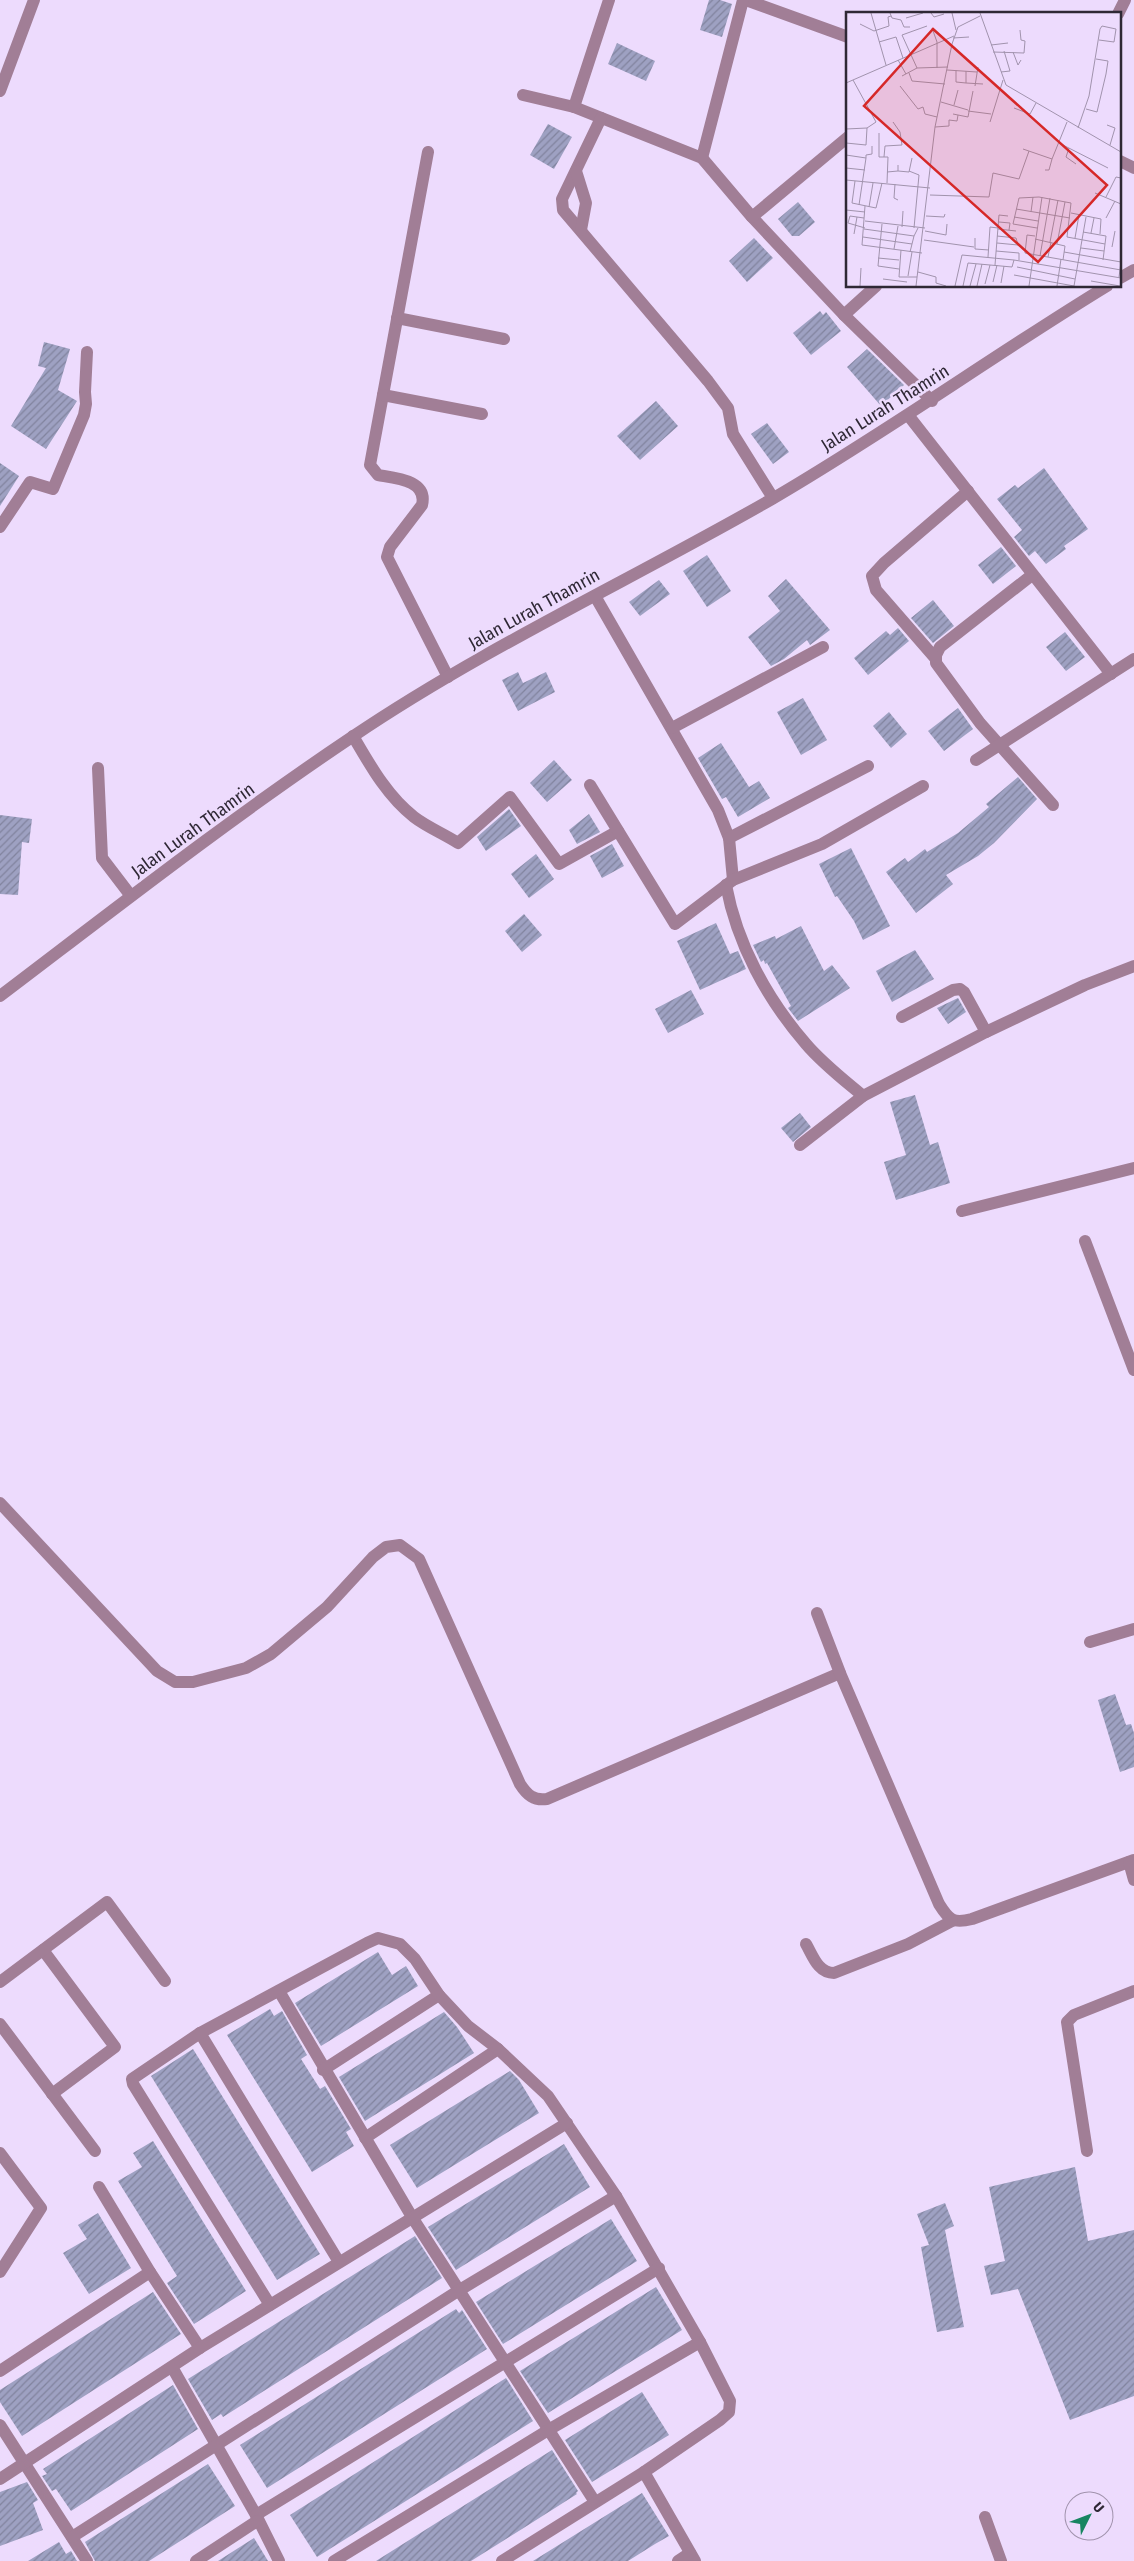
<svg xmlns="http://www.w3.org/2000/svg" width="1134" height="2561" font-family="'Fira Sans Condensed',sans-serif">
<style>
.building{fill:url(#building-hatch)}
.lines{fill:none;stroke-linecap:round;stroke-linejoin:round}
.minor{stroke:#a17e96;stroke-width:12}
.labels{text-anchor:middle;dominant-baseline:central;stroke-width:5;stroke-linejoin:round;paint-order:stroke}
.street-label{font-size:18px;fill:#2f2835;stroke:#eddbfd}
.inset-road{fill:none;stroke:#a193ad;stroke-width:1}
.view{fill:#d62828;fill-opacity:0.15;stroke:#d62828;stroke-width:2.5}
.inset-edge{fill:none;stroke:#2f2835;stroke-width:2.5}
</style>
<defs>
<pattern id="building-hatch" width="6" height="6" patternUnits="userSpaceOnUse" patternTransform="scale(1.25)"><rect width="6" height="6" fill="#9ea1c2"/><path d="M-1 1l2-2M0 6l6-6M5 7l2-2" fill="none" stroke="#81839e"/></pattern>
</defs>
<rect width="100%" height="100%" fill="#eddbfd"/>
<g class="building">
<path d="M709,0H720L732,4L722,37L700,30Z"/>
<path d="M617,43L655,61L646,81L608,64Z"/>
<path d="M548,124L572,137L554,169L530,155Z"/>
<path d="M798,202L815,222L799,236H792L778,219Z"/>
<path d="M754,238L773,258L747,282L729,261Z"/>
<path d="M820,311L823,315L826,312L841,331L811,355L793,333Z"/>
<path d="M44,342L70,349L58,390L77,401L46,449L11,426L46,368L38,366Z"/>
<path d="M867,349L904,385L881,406L847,367Z"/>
<path d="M656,401L678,426L640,460L617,436Z"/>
<path d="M767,423L789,452L773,464L751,434Z"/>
<path d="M0,463L19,476L0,506Z"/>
<path d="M1044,468L1088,529L1064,546L1066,549L1046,564L1035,551L1029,556L1014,537L1022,530L997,499L1015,485L1018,488Z"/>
<path d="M1001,547L1016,566L993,584L978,565Z"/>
<path d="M707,555L731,591L707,607L683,571Z"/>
<path d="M786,579L830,630L810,645L807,640L784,659L771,666L748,637L780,611L768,596Z"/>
<path d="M659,580L670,594L640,616L629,602Z"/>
<path d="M933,600L954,626L933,643L911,618Z"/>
<path d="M898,628L909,641L868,675L854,658L886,631L890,635Z"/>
<path d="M1065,632L1085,657L1066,671L1046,647Z"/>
<path d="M518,672L523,683L546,672L555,692L518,711L502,680Z"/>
<path d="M803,698L827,740L801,755L777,712Z"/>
<path d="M958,708L973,729L944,751L928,731Z"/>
<path d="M889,712L907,734L891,748L873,726Z"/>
<path d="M721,743L749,787L759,781L770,798L738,817L726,797L722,799L698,758Z"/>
<path d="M554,760L572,780L547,802L530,783Z"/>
<path d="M1018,777L1037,799L994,843L978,856L946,875L953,884L916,913L886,872L905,858L908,862L925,849L927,852L958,833L989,807L986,804Z"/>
<path d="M509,809L521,826L486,851L477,837Z"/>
<path d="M589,814L600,832L577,844L569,830Z"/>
<path d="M0,815L32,819L29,843L22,842L18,895L0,894Z"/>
<path d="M612,844L624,866L602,878L590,856Z"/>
<path d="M851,848L890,926L863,940L854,921L837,896L835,897L819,864Z"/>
<path d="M536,854L554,879L529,898L511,874Z"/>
<path d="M524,914L542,935L522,952L505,931Z"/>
<path d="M716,923L730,954L738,951L746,969L700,990L677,941Z"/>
<path d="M801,926L824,971L832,965L850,988L798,1021L788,1008L791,1006L767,963L765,964L764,960L761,962L753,945L775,936L776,939Z"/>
<path d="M915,950L934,979L892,1002L876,971Z"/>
<path d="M691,990L704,1014L668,1033L655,1009Z"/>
<path d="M958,998L966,1012L948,1024L937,1008Z"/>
<path d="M915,1095L930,1145L938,1142L950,1183L896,1200L884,1162L906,1155L890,1102Z"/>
<path d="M800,1113L811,1127L793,1142L781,1128Z"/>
<path d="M1115,1694L1126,1725L1131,1724L1134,1733V1767L1120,1772L1098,1700Z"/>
<path d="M378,1952L392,1975L406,1966L418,1986L321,2046L295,2003Z"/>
<path d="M270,2009L274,2016L282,2011L307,2055L301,2059L320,2089L325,2086L351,2129L346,2132L354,2146L312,2172L227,2035Z"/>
<path d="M444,2012L457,2027L474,2053L365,2121L339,2077Z"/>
<path d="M193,2049L320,2254L277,2280L151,2076Z"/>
<path d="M510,2071L519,2080L539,2113L417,2188L390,2145Z"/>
<path d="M153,2141L246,2291L194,2324L167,2283L177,2276L118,2181L142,2167L133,2153Z"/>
<path d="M564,2144L590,2187L456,2270L428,2227Z"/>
<path d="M1075,2167L1088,2241L1134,2230V2396L1070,2420L1018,2289L991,2295L984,2266L1005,2261L989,2187Z"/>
<path d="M945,2203L954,2226L945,2230L964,2327L937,2332L921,2247L929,2245L917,2214Z"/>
<path d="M98,2213L131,2268L89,2294L63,2253L87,2239L78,2225Z"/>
<path d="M611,2219L637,2261L503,2344L476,2302Z"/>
<path d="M415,2236L442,2278L223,2417L221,2414L212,2420L188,2379Z"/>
<path d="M656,2287L682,2330L548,2413L520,2371Z"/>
<path d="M153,2292L181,2334L22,2436L0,2402V2390Z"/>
<path d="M456,2309L459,2313L462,2310L487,2349L267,2488L240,2445Z"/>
<path d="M506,2378L533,2421L317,2557L290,2515Z"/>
<path d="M173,2385L198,2429L71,2511L56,2489L52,2491L42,2476L47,2474L43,2469Z"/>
<path d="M642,2392L669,2435L592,2482L565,2440Z"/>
<path d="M552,2450L578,2491L576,2493L577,2494L522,2529L471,2561H376Z"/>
<path d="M208,2464L235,2506L149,2561H95L85,2542Z"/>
<path d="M27,2482L38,2500L33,2503L43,2530L0,2546V2492Z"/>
<path d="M642,2493L669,2536L655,2544L628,2561H533Z"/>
<path d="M254,2538L268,2561H218Z"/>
<path d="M59,2542L66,2554L71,2551L77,2561H28Z"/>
</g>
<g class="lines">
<g class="minor">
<path d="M746,0L848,37"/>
<path d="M1118,14L1125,0"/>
<path d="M0,91L34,0"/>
<path d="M523,95L574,107L702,158L752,217L844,315L932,401"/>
<path d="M574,107L609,0"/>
<path d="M601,118L562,199L563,210L708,381L728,408L733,434L773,498"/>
<path d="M428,152L370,465L378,475C395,478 428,480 422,505L390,547L387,557L448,677"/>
<path d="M702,158L743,0"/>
<path d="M1120,161L1134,168"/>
<path d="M576,171L586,203L581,230"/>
<path d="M752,217L848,137"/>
<path d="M1120,278L1134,270"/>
<path d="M844,315L876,286"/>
<path d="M397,318L504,339"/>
<path d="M383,395L482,414"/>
<path d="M908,415L1111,674"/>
<path d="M0,527L30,482L53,489L84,415L86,404L85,392L87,352"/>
<path d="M1032,575L940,647L936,655V663L980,723L1053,805"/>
<path d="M595,596L718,810L729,838L733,880"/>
<path d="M936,659L876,590L872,576L884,563L968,491"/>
<path d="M672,728L823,647"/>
<path d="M353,736C370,765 387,796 414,817C427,827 444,834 458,843L510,797L559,864L618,831"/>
<path d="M976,760L1134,659"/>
<path d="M98,768L102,858L131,896"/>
<path d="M590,785L675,924L733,880L822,844L923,786"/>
<path d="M729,838L868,766"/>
<path d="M726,885C737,944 767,999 806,1044C822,1063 844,1080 863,1096"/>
<path d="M0,996C116,908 231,818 352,737C485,647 633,579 772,499C887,432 994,355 1107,286"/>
<path d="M902,1017L953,990L960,989L964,992L986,1032"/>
<path d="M800,1145L863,1096L986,1032L1085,985L1134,966"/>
<path d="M962,1211L1134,1168"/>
<path d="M1085,1241L1134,1370"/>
<path d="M0,1503L157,1671L175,1682H193L246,1668L271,1654L327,1607L373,1557L386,1547L400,1545L419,1559L520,1784C527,1795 534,1801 547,1799L840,1673"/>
<path d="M817,1613L840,1673L939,1904C949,1920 953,1924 972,1919L1134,1860"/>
<path d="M1090,1642L1134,1629"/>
<path d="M1129,1862L1134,1880"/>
<path d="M806,1944C813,1956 818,1973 834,1973L908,1944L952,1921"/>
<path d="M43,1950L115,2047L52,2094"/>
<path d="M0,1982L107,1902L165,1981"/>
<path d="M279,1991L412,2217L595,2502"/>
<path d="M0,2024L95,2151"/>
<path d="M200,2033L339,2262"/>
<path d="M323,2070L439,1995"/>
<path d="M365,2138L498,2049"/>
<path d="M1087,2151L1067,2022L1074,2015L1134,1991"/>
<path d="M0,2153L41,2208L0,2272"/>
<path d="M99,2187L150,2272"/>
<path d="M270,2305L133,2084L132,2079L200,2033L367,1943L378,1938L400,1944L415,1959L439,1995L468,2026L498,2049L548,2096L616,2196L700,2342L730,2401L729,2412L720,2420L644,2472L502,2561"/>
<path d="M172,2367L256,2515L279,2561"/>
<path d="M0,2371L150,2272L200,2348"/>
<path d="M0,2425L87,2561"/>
<path d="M644,2472L695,2561"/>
<path d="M0,2479L200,2348L567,2123"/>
<path d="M256,2515L659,2268"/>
<path d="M985,2517L1001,2561"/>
<path d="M72,2537L458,2291L616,2196"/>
<path d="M196,2561L257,2521"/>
<path d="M334,2561L550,2429L700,2342"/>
<path d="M678,2561L690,2553"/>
</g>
</g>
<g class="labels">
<g class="street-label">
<text transform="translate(885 408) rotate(-32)">Jalan Lurah Thamrin</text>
<text transform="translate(534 609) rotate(-29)">Jalan Lurah Thamrin</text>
<text transform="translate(193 830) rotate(-36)">Jalan Lurah Thamrin</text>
</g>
</g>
<g transform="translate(846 12)">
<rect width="275" height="275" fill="#eddbfd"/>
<path class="inset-road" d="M25,1L40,53M44,1L46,6L55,8L58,15H64M85,1L88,5L98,2M106,1L110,18M134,1L160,73L275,140M60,6L77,1M14,12L28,19L43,14L42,5L45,4M86,16L91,30V56M107,26L123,25M33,30L50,25L57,46M145,33L162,31M147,40L178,41L179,29L175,28L174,18M167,40L172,53L175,48M52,48L60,62M71,56L56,23L81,14M101,58L131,60M110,58V70L120,71M120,59V71L137,72M155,60L164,59L158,39M63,61L66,69L99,72M56,64L71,56L102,55M0,71L108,24M54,74L72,97L77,95L79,102L91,105M129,74L132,55M95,90L122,98M108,93L112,78M168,96L184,102L190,91M240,97L251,100L260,62L262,49L250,47M122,99L145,102M107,102L122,105L127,79M144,110L157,68M261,113L269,116L264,133M89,115L103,114V108L111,109L112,103M232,116L243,84L254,17L256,14L270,17L268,30L253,28M0,117L21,116M33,121V145H42L41,171M0,131L20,133L21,116L30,110L7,68M213,131L262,156M223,136L220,145L230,152M177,137L206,147L221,110M0,143L20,146L13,193M38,145L39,134L56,133L54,120L47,110M20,146V143L26,142V134M0,156L19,158M199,158H203L206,147M52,159L63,160L66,146M63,159L73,163L68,216M41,160L52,159V153M0,168L84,176M9,169L6,191L30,196L36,171M49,172L48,186L52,188M249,181L275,192M84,183L143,185L147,161L173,167L183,139M260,185L270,165L275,166M19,194L16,233L76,241M23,195L27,171M170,197L224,206M0,198L19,200M185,200L187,185M225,201L255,207L254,222M80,204L98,205L99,202M168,205L192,209M18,206L4,204L2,211L19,216M260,206L269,189M19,209L79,216M153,210L164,211L163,218M36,212L32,254L53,257M56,215L57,199M191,216L167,212L173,186L193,185L225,191L221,225L259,232M18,217L68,224L72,216M152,217L170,219M79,219L100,223L101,212M237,220L260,224L257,248M245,221L248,206M8,222L11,205M189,224L181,223L179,241L275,258M17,225L66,232M129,226V237L143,238M229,226L233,203M189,227L219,234L217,248M78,228L128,235M204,230L212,188M151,231L172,233L170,226L151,224M211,232L219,190M266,235L269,219M235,236L258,239M48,237L52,214M55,238L53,265H71M150,239L173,241V248M64,240L68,224M218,240L275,250L273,265M194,244L204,186M142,245L144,215L152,216M202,245L205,230M32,246L53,248M149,253L153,203L162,204M171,255L229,267M72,260L90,265V271L100,274M168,263L228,274M62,264L66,240M37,267L61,270M245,269L274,274M147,270L151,253M155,271L158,254M139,272L144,253M14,274L15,256M70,274L89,115L106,32L112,15L134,4M109,274L116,243L168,248M117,274L122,251L166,255L168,248L275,266M124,274L130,252M131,274L136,252M183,274L196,185M211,274L215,247M228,274L240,205"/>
<path class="view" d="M87,17L261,173L192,250L18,94Z"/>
<rect width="275" height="275" class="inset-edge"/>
</g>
<g transform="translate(1089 2516) rotate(48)"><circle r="24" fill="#eddbfd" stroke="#a193ad"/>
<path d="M0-4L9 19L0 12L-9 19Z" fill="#188561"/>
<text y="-8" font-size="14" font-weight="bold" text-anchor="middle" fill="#2f2835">U</text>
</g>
</svg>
